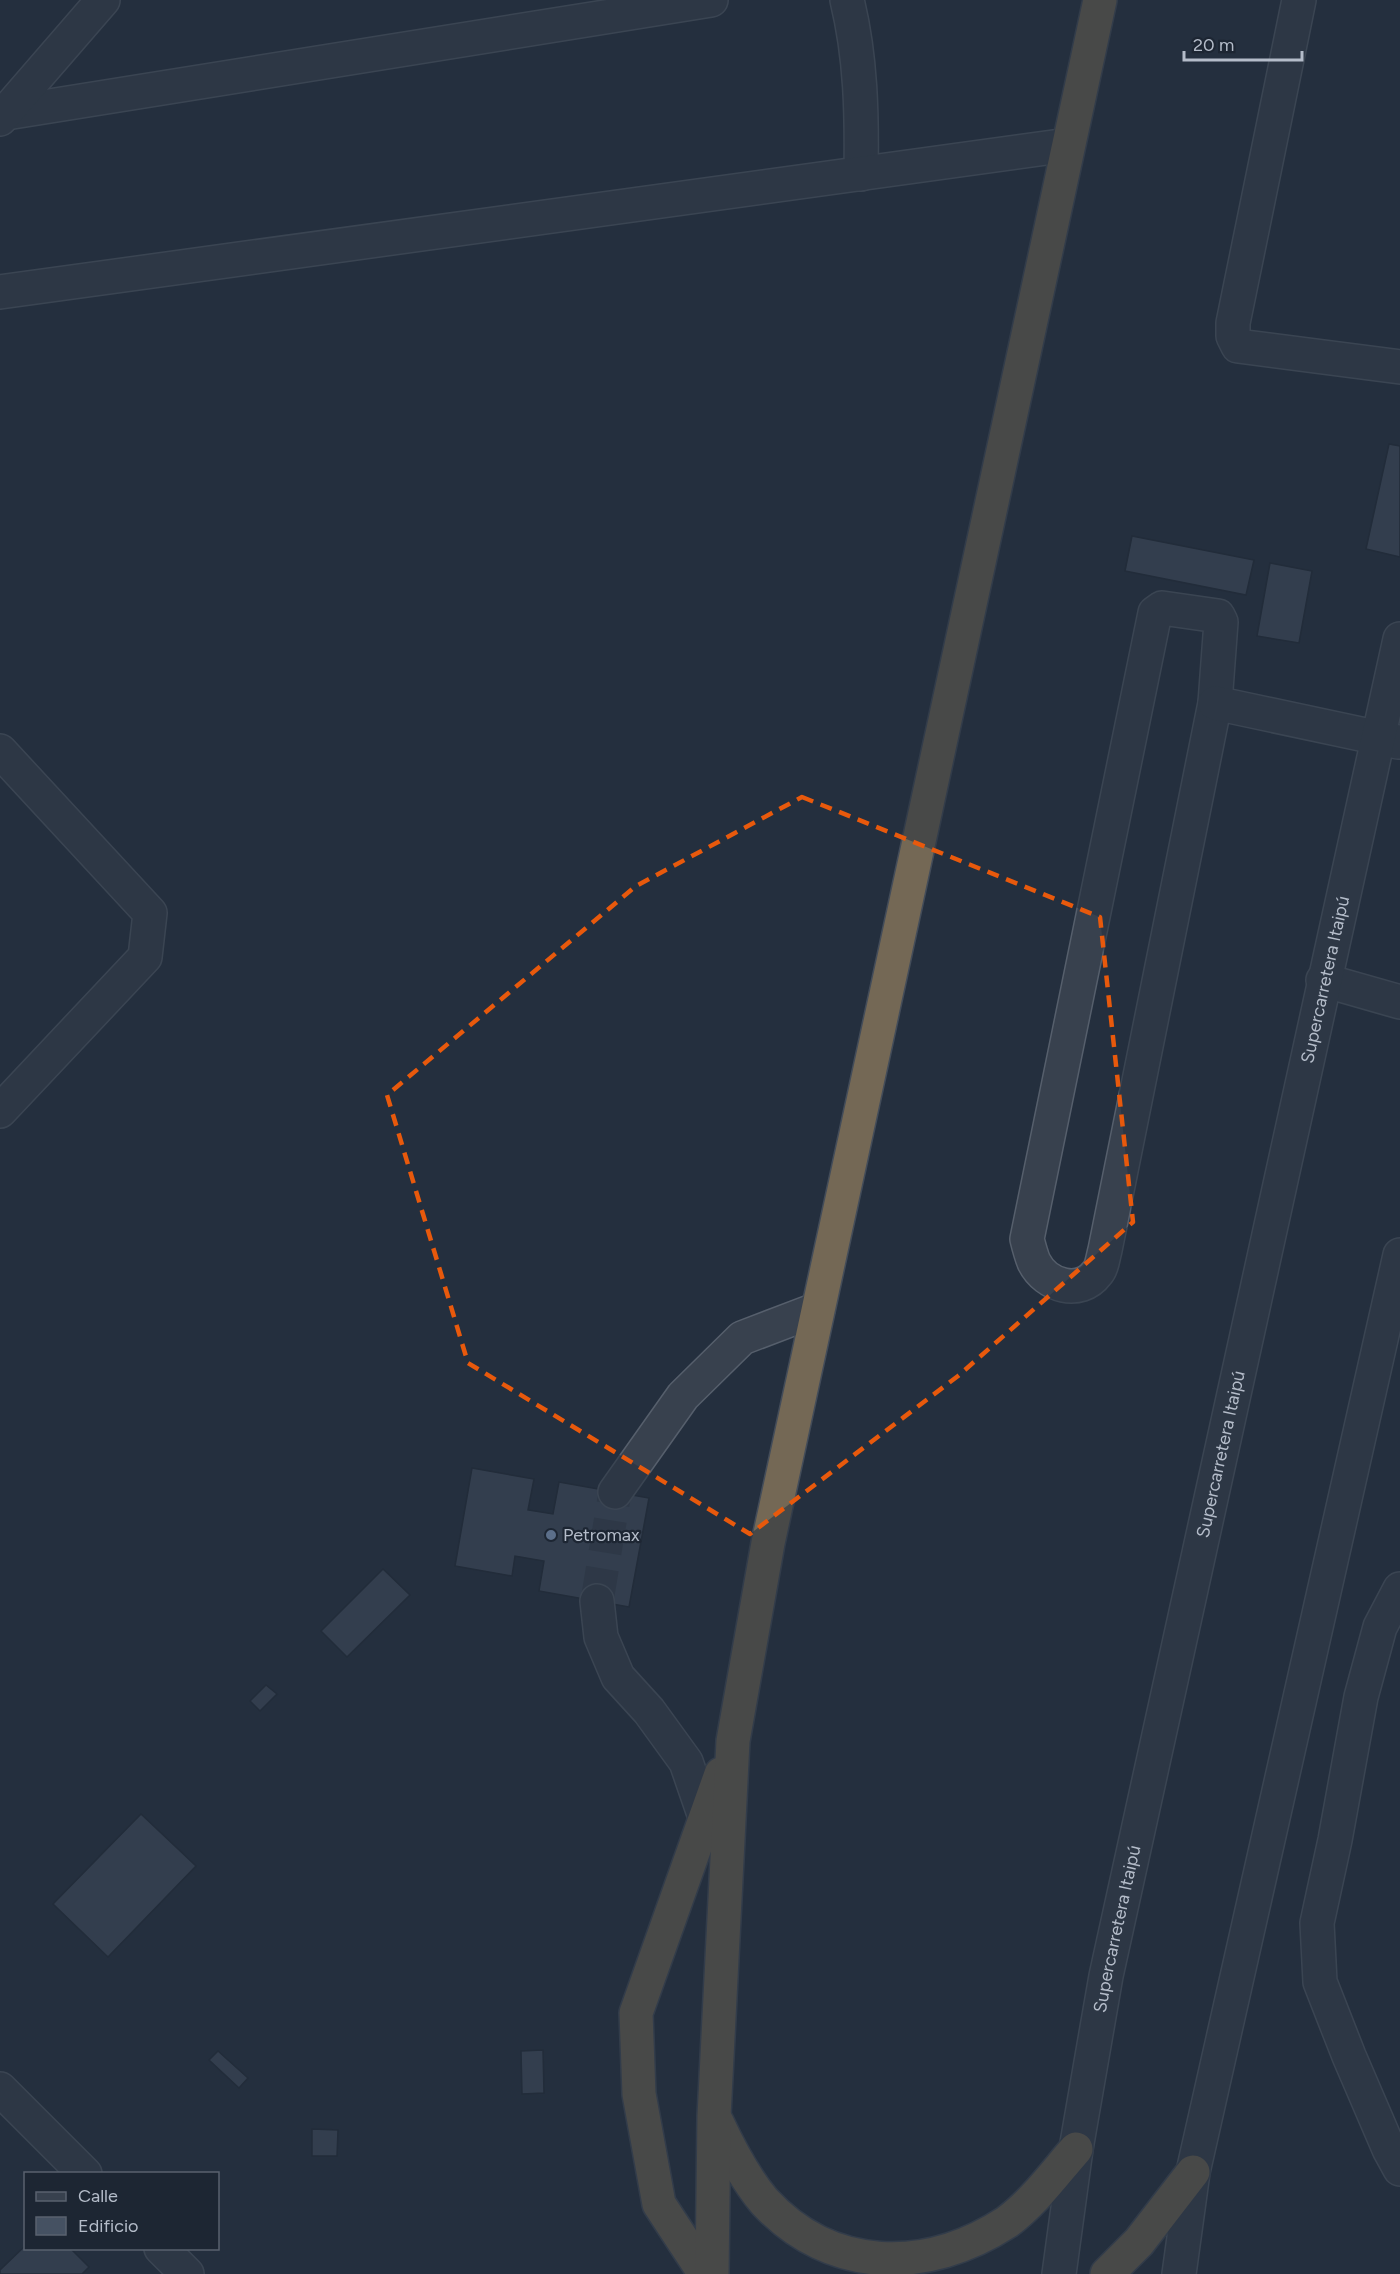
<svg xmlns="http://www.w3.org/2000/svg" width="1400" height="2274" font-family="Figtree,sans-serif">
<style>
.building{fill:#455162;stroke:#1f2835;stroke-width:1.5}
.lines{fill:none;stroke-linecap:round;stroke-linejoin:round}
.minor-tunnel{stroke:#3a4453;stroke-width:33;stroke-dasharray:33 16;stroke-linecap:butt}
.minor-casing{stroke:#565f6c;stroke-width:36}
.highway-casing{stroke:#434c59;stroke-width:36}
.minor{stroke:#38414e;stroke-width:33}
.highway{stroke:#746855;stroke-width:33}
.marked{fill:none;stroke:#e8590c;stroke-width:4.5;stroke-dasharray:12 8;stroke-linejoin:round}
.service-dot{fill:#5c6f8a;stroke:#1d2633;stroke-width:2}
.labels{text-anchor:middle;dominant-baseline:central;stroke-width:4.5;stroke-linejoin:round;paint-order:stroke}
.street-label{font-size:18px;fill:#b4bcc9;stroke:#1d2633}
.poi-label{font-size:18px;fill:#b4bcc9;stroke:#1d2633;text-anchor:start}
</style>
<rect width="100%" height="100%" fill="#242f3e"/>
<g class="building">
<path d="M1389,444L1400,446V557L1366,549Z"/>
<path d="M1132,536L1254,560L1246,595L1125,571Z"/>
<path d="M1270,563L1312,571L1299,643L1257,636Z"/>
<path d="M472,1468L534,1479L528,1510L553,1514L559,1482L649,1498L629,1607L539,1591L544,1561L515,1556L512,1576L455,1566Z"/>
<path d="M383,1569L410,1595L347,1657L321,1631Z"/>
<path d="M266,1685L277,1694L260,1711L250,1701Z"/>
<path d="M141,1814L196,1866L108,1957L53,1904Z"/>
<path d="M543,2050L544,2093L522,2094L521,2051Z"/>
<path d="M218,2051L248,2078L239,2088L209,2060Z"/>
<path d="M312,2129L338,2130L337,2156H312Z"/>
<path d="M26,2245V2248H70L89,2267L82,2274H0V2270Z"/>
</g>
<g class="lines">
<path class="minor-tunnel" d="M597,1601L615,1492"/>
<defs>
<g id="minor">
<path d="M847,0C861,57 862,115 861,174"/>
<path d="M1299,0L1233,323V336L1238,346L1400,367"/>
<path d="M0,114L711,0"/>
<path d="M0,119L103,0"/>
<path d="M0,292L1068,145"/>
<path d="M1162,608L1218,616L1221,622L1215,703L1105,1250C1103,1257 1102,1268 1097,1273C1080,1296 1046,1286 1034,1262C1031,1255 1029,1247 1027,1239L1155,613Z"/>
<path d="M1215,703L1398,742"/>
<path d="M0,751L150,913L145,957L0,1111"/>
<path d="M1323,980L1400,1002"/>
<path d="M615,1492L683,1396L742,1338L818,1309"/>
<path d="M1400,1589L1380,1627L1361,1697L1335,1840L1317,1923L1320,1982L1349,2056L1389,2149L1400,2169"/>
<path d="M597,1601L601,1637L618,1677L649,1711L686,1762L705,1817"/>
<path d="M0,2089L85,2174"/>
<path d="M161,2248L187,2274"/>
<path id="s1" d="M1059,2274L1076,2149L1106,1976L1400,639"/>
<path d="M1179,2274L1193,2172L1400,1255"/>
</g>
<g id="highway">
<path d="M717,2122C730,2150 744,2177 764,2201C831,2274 927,2274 1007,2222C1034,2202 1054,2174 1076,2149"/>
<path d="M705,2274L659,2204L639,2094L636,2013L721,1774"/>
<path d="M712,2274L714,2116L733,1741L768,1543L1100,0"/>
<path d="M1107,2274L1139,2242L1193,2172"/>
</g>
</defs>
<use href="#minor" class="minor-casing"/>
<use href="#highway" class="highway-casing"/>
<use href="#minor" class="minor"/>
<use href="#highway" class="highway"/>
</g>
<path d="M0 0H1400V2274H0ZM802,797L1100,917L1133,1222L958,1376L750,1534L468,1363L387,1095L636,886Z" fill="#242f3e" fill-opacity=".55" fill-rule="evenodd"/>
<path class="marked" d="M802,797L1100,917L1133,1222L958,1376L750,1534L468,1363L387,1095L636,886Z"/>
<circle class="service-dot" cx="551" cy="1535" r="6"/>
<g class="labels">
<g class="street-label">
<text stroke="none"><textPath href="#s1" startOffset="1322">Supercarretera Itaipú</textPath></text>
<text stroke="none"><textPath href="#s1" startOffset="836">Supercarretera Itaipú</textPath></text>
<text stroke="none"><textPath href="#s1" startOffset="350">Supercarretera Itaipú</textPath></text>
</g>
<g class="poi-label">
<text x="563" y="1535">Petromax</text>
</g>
</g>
<rect x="24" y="2172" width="195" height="78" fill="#1d2633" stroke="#59626f" stroke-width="1.5"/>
<rect x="36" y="2192" width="30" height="9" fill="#38414e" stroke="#59626f" stroke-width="1.5"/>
<text x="78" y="2202" font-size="18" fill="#b4bcc9">Calle</text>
<rect x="36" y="2217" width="30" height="18" fill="#455162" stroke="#59626f" stroke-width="1.5"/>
<text x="78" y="2232" font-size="18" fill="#b4bcc9">Edificio</text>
<path d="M1184 51v9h118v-9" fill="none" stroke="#b4bcc9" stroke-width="3"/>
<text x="1193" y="51" font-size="18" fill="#b4bcc9" stroke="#1d2633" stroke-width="4.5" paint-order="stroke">20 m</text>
</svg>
